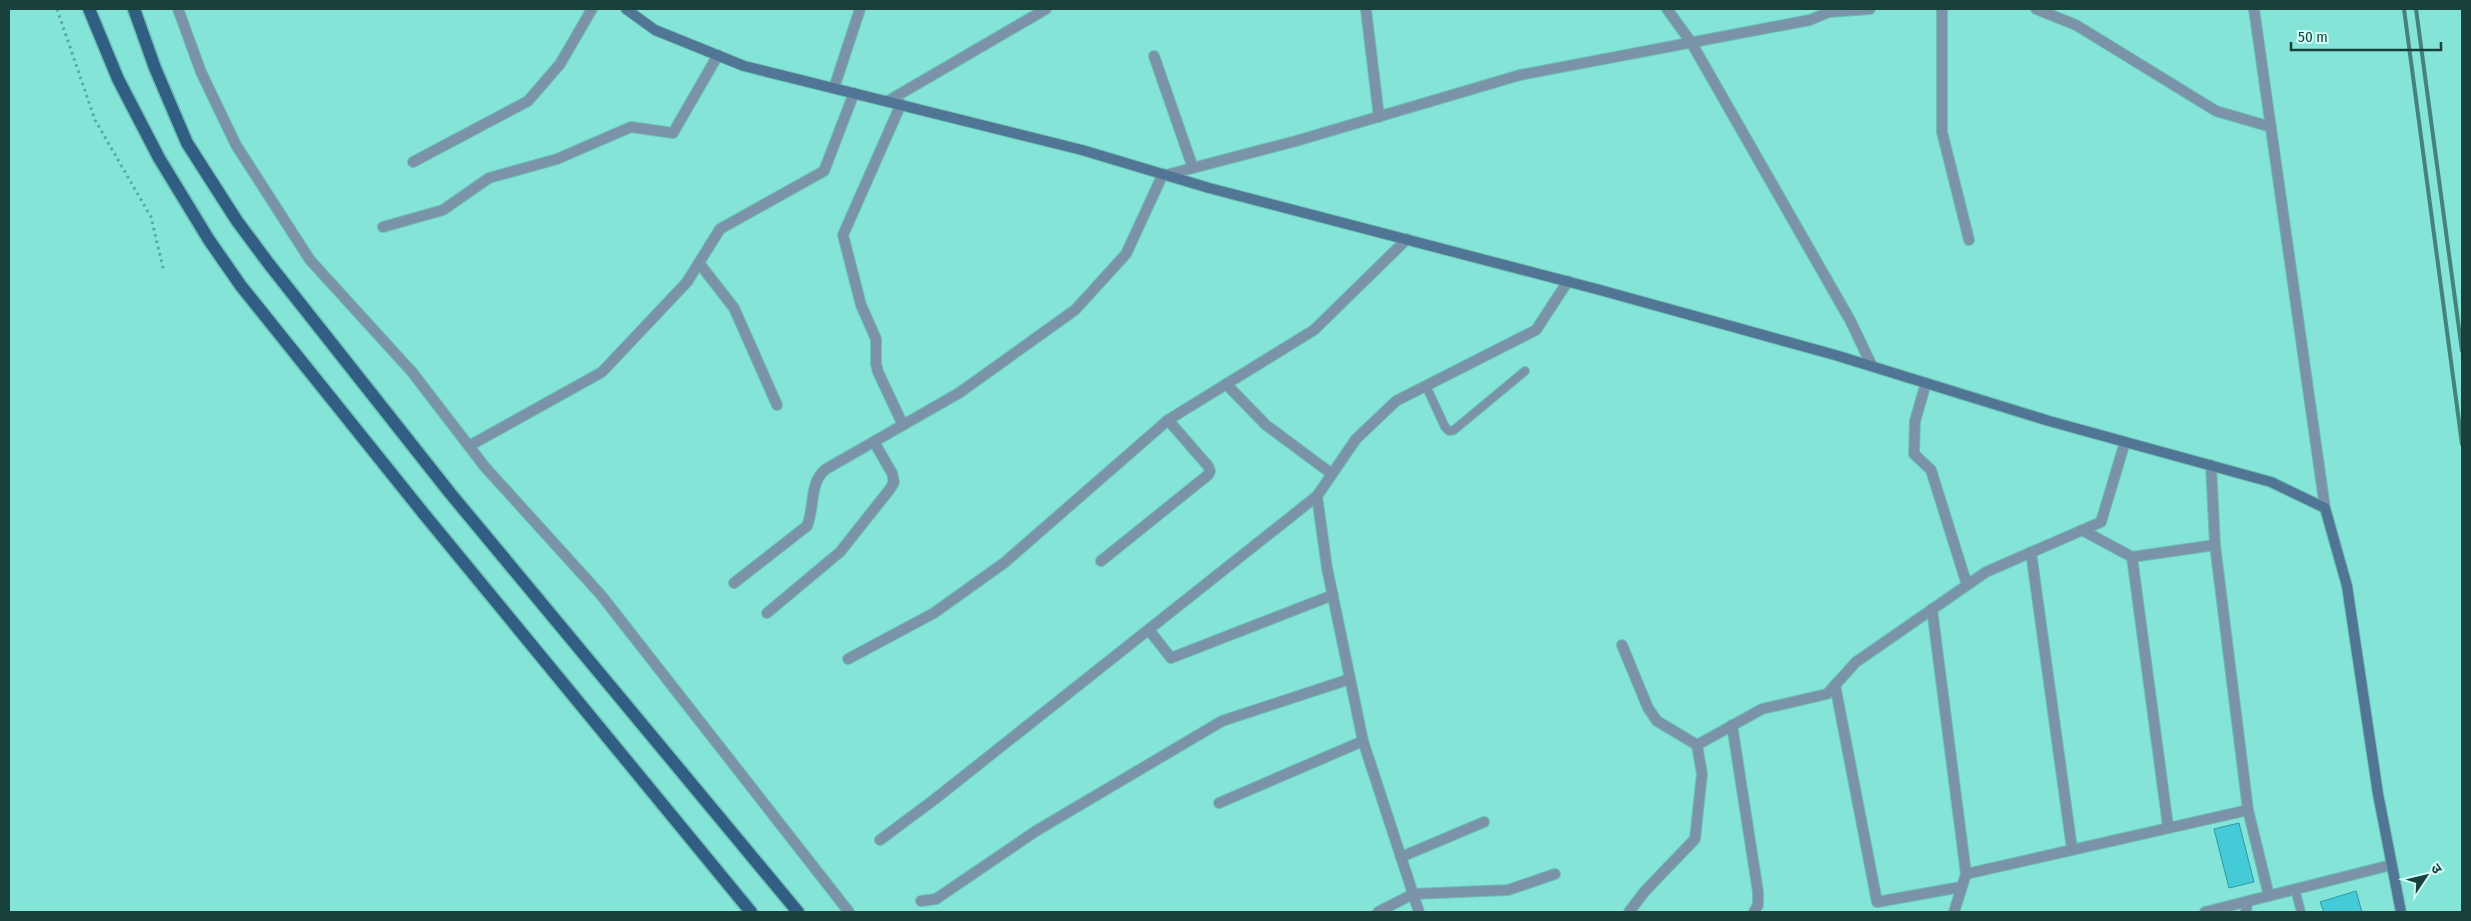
<svg xmlns="http://www.w3.org/2000/svg" width="2471" height="921" font-family="'Fira Sans Condensed','Noto Sans Devanagari',sans-serif">
<style>
.building{fill:#45cbd8;stroke:#3098a2}
.lines{fill:none;stroke-linecap:round;stroke-linejoin:round}
.lane-casing{stroke:#6dc0b6;stroke-width:10}
.street-casing{stroke:#6dc0b6;stroke-width:12}
.secondary-casing{stroke:#6dc0b6;stroke-width:12}
.primary-casing{stroke:#6dc0b6;stroke-width:15}
.path{stroke:#5ba69d;stroke-width:3;stroke-dasharray:2.5 4;stroke-linecap:butt}
.lane{stroke:#7b93a8;stroke-width:8}
.street{stroke:#7b93a8;stroke-width:10}
.secondary{stroke:#517594;stroke-width:10}
.primary{stroke:#315f84;stroke-width:12}
.rail{stroke:#44827b;stroke-width:4}
</style>
<rect width="100%" height="100%" fill="#85e4d8"/>
<g class="building">
<path d="M2239,823L2254,882L2229,888L2214,829Z"/>
<path d="M2356,891L2362,912H2324L2320,902Z"/>
</g>
<g class="lines">
<defs>
<g id="lane">
<path d="M1426,386L1445,427L1449,431L1454,430L1525,371"/>
<path d="M2295,889L2301,912"/>
</g>
<g id="street">
<path d="M178,9L201,72L236,145L310,260L412,372L485,467L601,595L849,912"/>
<path d="M1667,9L1691,42L1850,320L1872,366"/>
<path d="M1942,9V132L1969,240"/>
<path d="M2036,9L2076,25L2216,111L2271,127"/>
<path d="M2254,9L2325,508"/>
<path d="M1366,10L1379,117"/>
<path d="M1154,56L1193,168"/>
<path d="M834,88L860,9"/>
<path d="M888,101L1046,9"/>
<path d="M901,104L843,235L861,305L876,339V364L878,372L903,425"/>
<path d="M413,162L528,101L560,64L592,9"/>
<path d="M1166,175L1296,141L1520,75L1810,20L1829,12L1870,9"/>
<path d="M383,227L443,210L489,178L557,159L631,127L673,133L718,55"/>
<path d="M699,263L734,308L777,405"/>
<path d="M1926,383L1915,421L1914,454L1931,470L1967,585"/>
<path d="M1226,384L1266,425L1332,474"/>
<path d="M469,446L602,372L687,282L720,229L824,171L854,93"/>
<path d="M2211,465L2215,545L2248,810"/>
<path d="M1317,496L1327,568L1363,741L1419,912"/>
<path d="M2082,530L2132,557L2168,826"/>
<path d="M2031,552L2072,849"/>
<path d="M2132,557L2215,545"/>
<path d="M1101,561L1208,475L1210,471L1208,466L1168,420"/>
<path d="M734,583L807,526C815,507 809,482 826,469L959,393L1075,310L1126,254L1163,174"/>
<path d="M1932,609L1966,874L1954,912"/>
<path d="M767,613L840,552L890,489L894,482L892,473L874,442"/>
<path d="M1149,630L1171,658L1333,595"/>
<path d="M1622,645L1648,708L1657,721L1697,745"/>
<path d="M848,659L934,613L1004,563L1168,420L1314,330L1407,239"/>
<path d="M1835,685L1877,902L1961,887"/>
<path d="M1732,725L1758,892V905L1754,912"/>
<path d="M1219,803L1363,741"/>
<path d="M880,840L935,799L1317,496L1356,439L1396,401L1536,330L1568,281"/>
<path d="M1401,857L1484,822"/>
<path d="M1966,874L2248,810L2269,896"/>
<path d="M921,901L936,899L1036,831L1222,721L1350,679"/>
<path d="M1378,912L1413,894L1508,890L1555,874"/>
<path d="M1629,912L1645,891L1695,839L1702,774L1697,745L1762,709L1827,694L1856,662L1986,572L2101,522L2125,442"/>
<path d="M2205,912L2391,865"/>
<path d="M2246,912L2247,902"/>
</g>
<path id="secondary" d="M626,9L655,30L744,66L1082,150L1209,188L1600,290L1835,355L2049,421L2271,482L2325,508L2347,586L2378,794L2401,912"/>
<g id="primary">
<path d="M89,9L118,79L159,158L209,240L241,286L424,514L751,912"/>
<path d="M134,9L155,68L187,143L237,221L269,264L450,493L798,912"/>
</g>
</defs>
<use href="#lane" class="lane-casing"/>
<use href="#street" class="street-casing"/>
<use href="#secondary" class="secondary-casing"/>
<use href="#primary" class="primary-casing"/>
<path class="path" d="M57,9L95,120L151,217L164,272"/>
<use href="#lane" class="lane"/>
<use href="#street" class="street"/>
<use href="#secondary" class="secondary"/>
<use href="#primary" class="primary"/>
<g class="rail">
<path d="M2404,9L2462,444"/>
<path d="M2416,9L2462,351"/>
</g>
</g>
<rect width="2471" height="921" fill="none" stroke="#18413c" stroke-width="20"/>
<g transform="translate(2426 876) rotate(55)" stroke="#cffcf5" stroke-width="4" paint-order="stroke">
<path d="M0-4L9 19L0 12L-9 19Z" fill="#18413c"/>
<text y="-8" font-size="14" font-weight="bold" text-anchor="middle" fill="#18413c">उ</text>
</g>
<path d="M2291 42v8h150v-8" fill="none" stroke="#18413c" stroke-width="2.5"/>
<text x="2298" y="42" font-size="15" fill="#18413c" stroke="#cffcf5" stroke-width="4" paint-order="stroke">50 m</text>
</svg>
